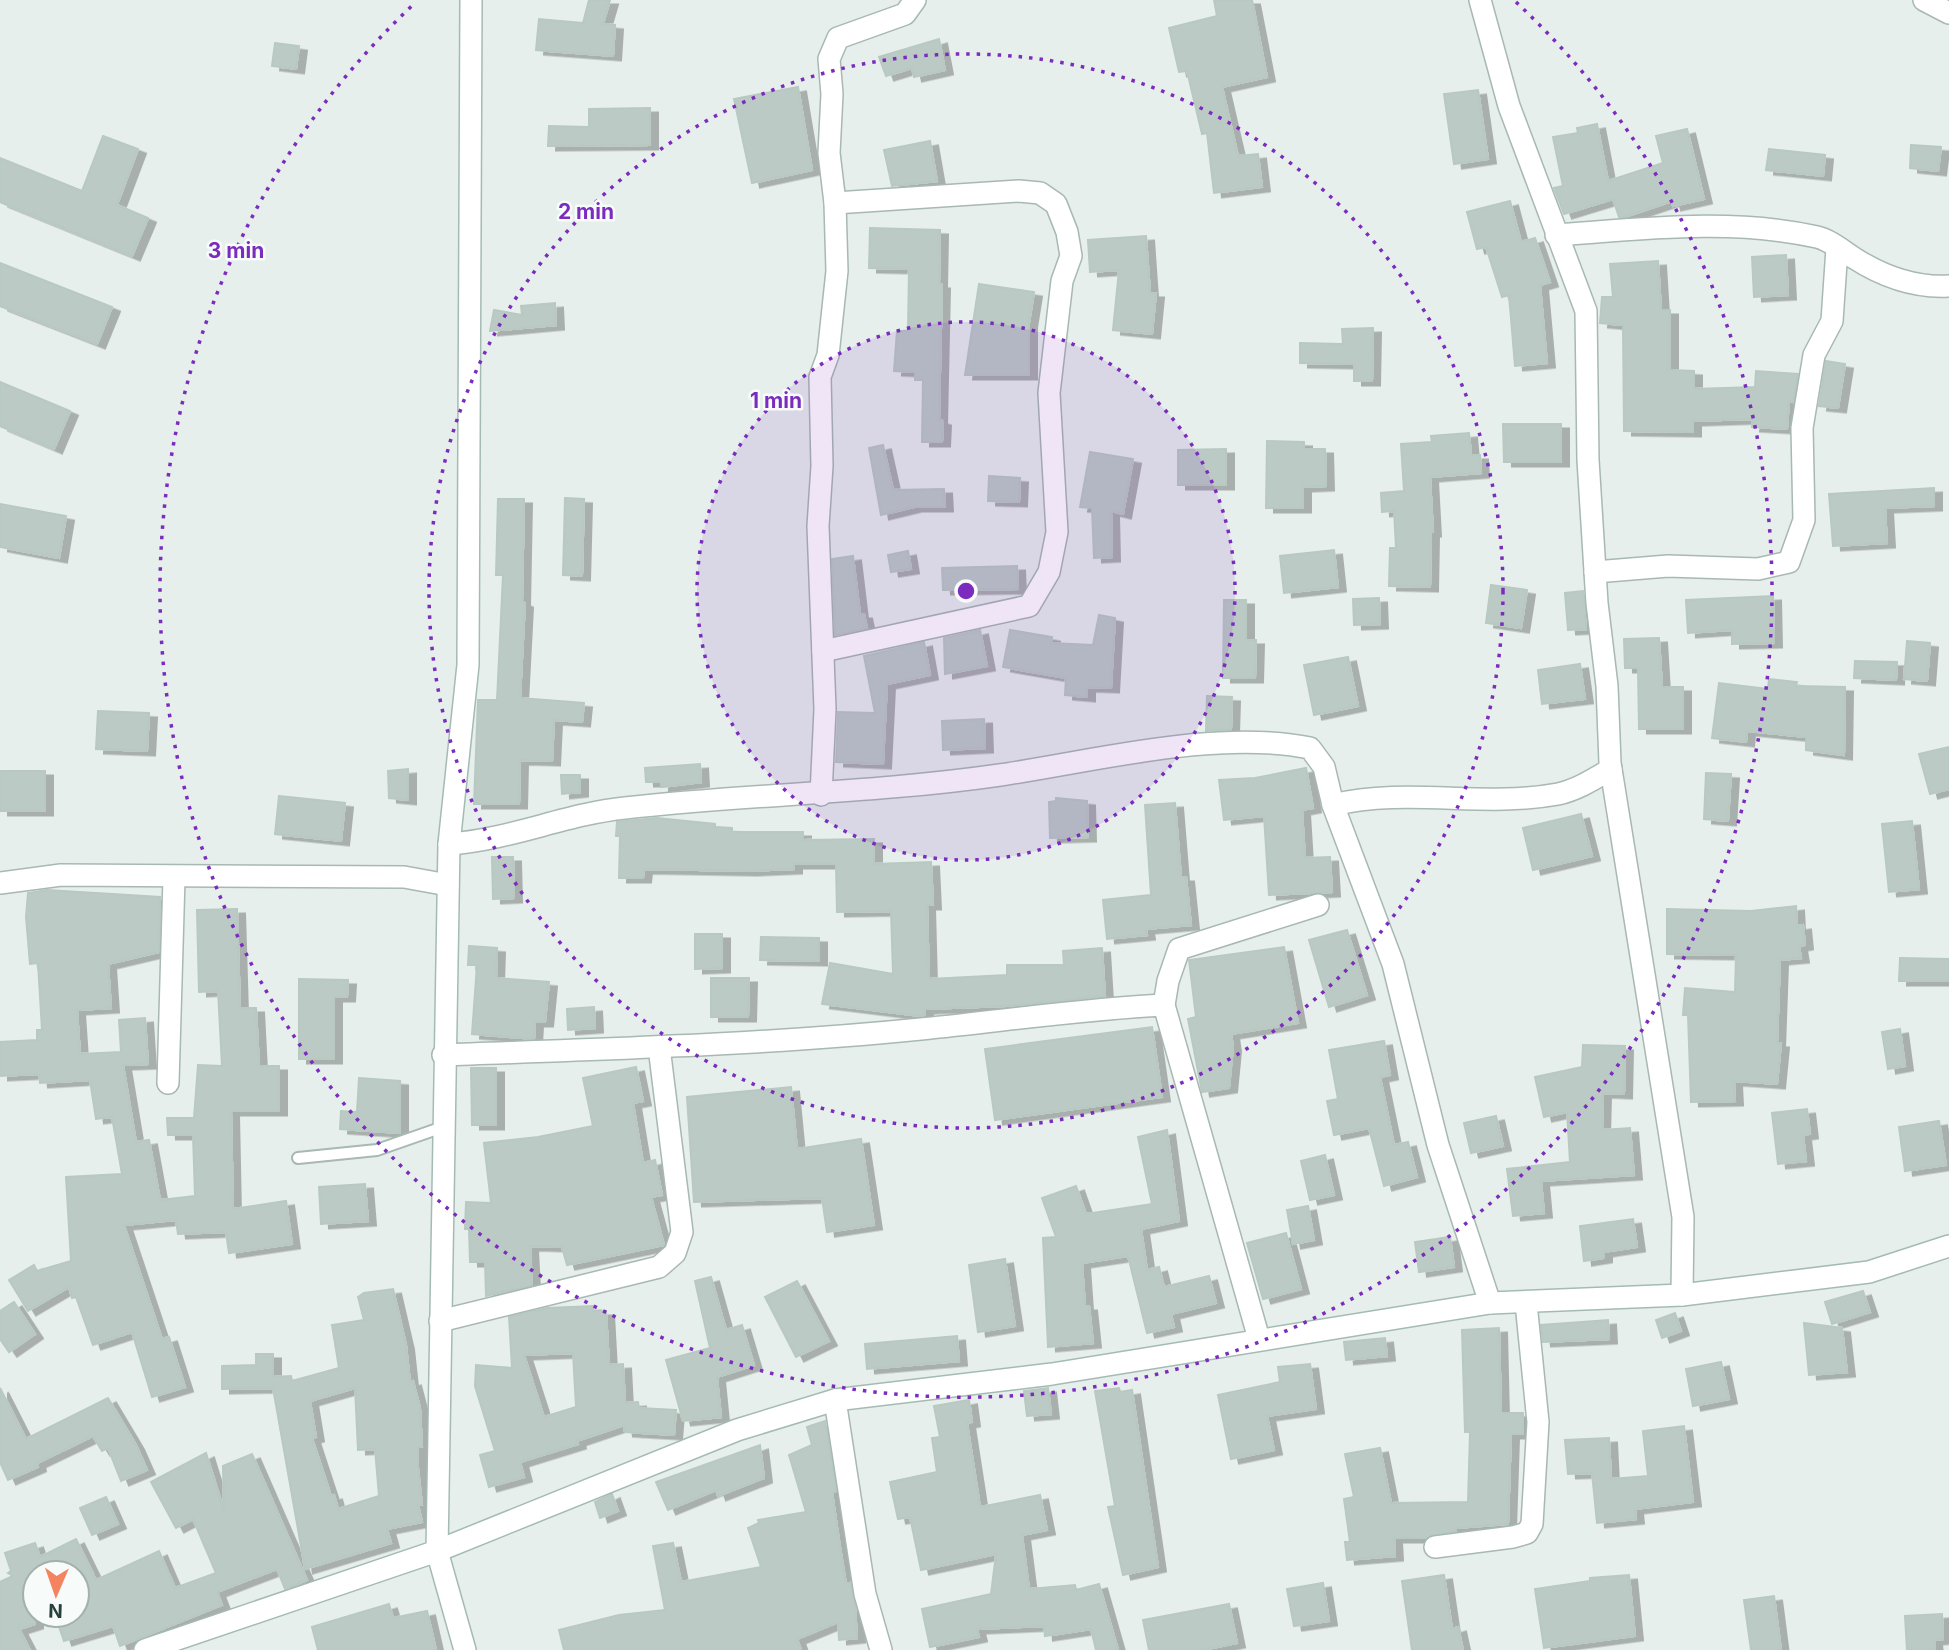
<svg xmlns="http://www.w3.org/2000/svg" width="1949" height="1650" font-family="Inter,sans-serif">
<style>
.building{fill:#bbcac4;stroke:#b8c9c2;stroke-width:2;fill-rule:evenodd;filter:url(#shadow)}
.lines{fill:none;stroke-linecap:round;stroke-linejoin:round}
.lane-casing{stroke:#a8b8b2;stroke-width:14}
.street-casing{stroke:#a8b8b2;stroke-width:24}
.secondary-casing{stroke:#a4bbb3;stroke-width:24}
.lane{stroke:#fff;stroke-width:10}
.street{stroke:#fff;stroke-width:21}
.secondary{stroke:#fff;stroke-width:21}
.ring{fill:none;stroke:#7b2cbf;stroke-width:3.5;stroke-dasharray:3.5 7}
.centre{fill:#7b2cbf;stroke:#f7fbf9;stroke-width:3.5}
.ring-label{font-size:21px;text-anchor:middle;font-weight:bold;fill:#7b2cbf;stroke:#f7fbf9;stroke-width:5;stroke-linejoin:round;paint-order:stroke}
</style>
<defs>
<filter id="shadow"><feDropShadow dx="8" dy="4.5" stdDeviation="0" flood-color="#0004"/></filter>
</defs>
<rect width="100%" height="100%" fill="#e6efeb"/>
<g class="building">
<path d="M589,0H610L603,24L615,25L613,56L536,50L539,19L583,23Z"/>
<path d="M1214,0H1252L1267,77L1222,87L1238,156L1258,154L1262,187L1214,193L1207,133L1202,134L1187,71L1179,72L1169,28L1217,16Z"/>
<path d="M939,39L945,70L914,77L912,68L886,76L879,57Z"/>
<path d="M275,43L299,46L296,69L272,66Z"/>
<path d="M798,87L812,170L752,183L734,99Z"/>
<path d="M1478,90L1488,159L1454,164L1444,94Z"/>
<path d="M650,108V145L548,146L549,126L589,127V109Z"/>
<path d="M1597,124L1608,181L1663,163L1656,136L1687,129L1704,199L1673,206L1672,201L1625,217H1619L1613,199L1564,214L1554,188L1563,186L1553,137L1578,133L1577,128Z"/>
<path d="M103,136L138,149L117,205L148,218L132,256L0,202V158L82,191Z"/>
<path d="M930,141L937,181L892,186L884,150Z"/>
<path d="M1911,145L1941,147L1938,171L1910,168Z"/>
<path d="M1769,149L1825,155L1823,176L1766,170Z"/>
<path d="M1510,201L1521,242L1535,238L1550,282L1540,285L1547,363L1515,366L1509,295L1502,297L1486,247L1477,249L1467,212Z"/>
<path d="M870,228L940,230L939,284H942L939,420L943,421L942,442H922L923,380H915V372L894,371L897,331H908L909,269L869,268Z"/>
<path d="M1146,236L1150,293H1156L1152,334L1113,330L1119,270L1090,272L1088,240Z"/>
<path d="M1786,255L1788,295L1754,297L1752,257Z"/>
<path d="M1658,261L1661,310H1670V370L1694,371V389L1755,387L1756,371L1798,374L1793,402L1789,401L1787,429L1752,427L1753,419L1693,421V432L1624,431L1623,325L1600,323L1602,297H1613L1610,264Z"/>
<path d="M0,263L112,307L97,344L0,306Z"/>
<path d="M979,284L1034,292L1029,323V375H965Z"/>
<path d="M555,303L556,325L490,331L494,310L522,315L521,306Z"/>
<path d="M1373,328L1372,381H1354V364L1300,363V343L1343,344L1342,329Z"/>
<path d="M1826,361L1845,364L1838,408L1819,406Z"/>
<path d="M0,382L70,411L54,449L0,426Z"/>
<path d="M1503,424H1561V462H1504Z"/>
<path d="M1469,433L1471,455H1480L1481,473L1430,477L1433,532H1431L1430,587L1389,586L1390,548H1396L1394,511L1382,512L1381,493L1404,491L1401,444L1432,442L1431,436Z"/>
<path d="M1267,441L1304,442V449H1325L1326,486L1303,487V508H1266Z"/>
<path d="M883,445L893,490L944,489L945,507H914L881,515L869,448Z"/>
<path d="M1226,449V485H1178V450Z"/>
<path d="M1090,452L1133,459L1123,514L1111,511L1112,557L1094,558L1092,508L1080,507Z"/>
<path d="M989,476L1020,478L1019,502L988,501Z"/>
<path d="M1934,488V506L1885,508L1887,543L1833,546L1829,494Z"/>
<path d="M565,498L584,499L582,576L563,575Z"/>
<path d="M498,499H524L522,602L525,603L520,698L584,703L582,722L554,720L552,761L520,760L519,804H474L478,700H497L503,575H496Z"/>
<path d="M0,504L66,516L59,558L0,547Z"/>
<path d="M1334,550L1338,587L1284,593L1280,556Z"/>
<path d="M908,551L911,569L891,572L888,555Z"/>
<path d="M853,556L860,614H864L867,628L835,635L832,559Z"/>
<path d="M1017,566L1018,589L943,590L942,568Z"/>
<path d="M1491,585L1527,590L1521,628L1486,623Z"/>
<path d="M1583,591L1586,629L1568,630L1565,593Z"/>
<path d="M1773,596L1774,643L1732,644V630L1688,633L1686,600Z"/>
<path d="M1379,598L1380,624L1354,625L1353,599Z"/>
<path d="M1224,600H1246V640H1256L1255,678H1223Z"/>
<path d="M1099,615L1115,618L1111,688L1087,687V697L1065,695L1066,678L1003,667L1010,630L1052,637L1051,643L1093,645Z"/>
<path d="M980,630L987,666L945,674L944,638Z"/>
<path d="M1659,638L1662,687H1683V729H1639L1638,668H1625L1624,639Z"/>
<path d="M1907,641L1930,643L1927,681L1904,679Z"/>
<path d="M924,642L930,675L887,684L883,764L836,762L838,712L875,713L864,656Z"/>
<path d="M1348,657L1358,706L1314,715L1304,665Z"/>
<path d="M1855,661L1897,662L1896,680L1854,678Z"/>
<path d="M1580,664L1585,699L1542,704L1538,670Z"/>
<path d="M1769,679L1797,682L1796,686L1845,687L1844,755L1806,750V737L1747,731L1746,742L1712,738L1719,683L1768,689Z"/>
<path d="M1207,696L1232,697L1231,729L1206,731Z"/>
<path d="M98,711L149,713L147,751L96,749Z"/>
<path d="M984,719L985,748L943,750L942,721Z"/>
<path d="M1949,747V789L1930,794L1919,754Z"/>
<path d="M700,764L701,782L661,787V782H646L645,768Z"/>
<path d="M1306,768L1313,808L1302,810L1305,858L1330,857L1332,892L1269,895L1264,816L1224,820L1219,780L1255,778Z"/>
<path d="M408,769V800L389,798L388,771Z"/>
<rect x="0" y="771" width="45" height="40"/>
<path d="M1706,773L1731,774L1728,821L1704,819Z"/>
<path d="M561,775H580V792L562,794Z"/>
<path d="M279,796L345,803L341,841L275,834Z"/>
<path d="M1056,798L1087,801L1088,837L1050,838L1049,802L1056,801Z"/>
<path d="M1175,803L1181,877H1186L1191,925L1146,929L1147,935L1107,939L1103,900L1151,895L1145,805Z"/>
<path d="M1581,814L1592,856L1533,870L1523,828Z"/>
<path d="M657,818L715,824V827L732,828V832H803V840L874,839V864L931,862L933,905H927L929,979L1007,975V965H1064L1063,951L1102,948L1105,996L1007,1006L925,1009V1015L920,1016L822,1004L830,963L893,974L891,911L837,912L836,864H794V869L750,871L644,869L643,878H619L620,836H616L617,822Z"/>
<path d="M1912,821L1919,889L1889,892L1882,824Z"/>
<path d="M492,857H513L514,898L493,899Z"/>
<path d="M47,890L160,897L159,952L108,964L111,1008L77,1010L80,1054L121,1052L119,1020L145,1018L148,1064L123,1065L136,1142L149,1140L160,1200L195,1196L193,1135H168L167,1118H194L198,1065L222,1066L218,991L199,992L197,910L237,909L240,1008H256L259,1066H279V1111H231L233,1209L286,1201L292,1244L229,1253L226,1232L178,1234L176,1220L124,1225L162,1339L169,1337L185,1387L152,1397L132,1332L93,1345L76,1297L72,1298L69,1287L28,1311L9,1280L34,1265L37,1271L71,1261L66,1177L122,1174L112,1117L96,1119L90,1080L40,1083L39,1074L0,1076V1042L37,1040V1030H42L38,963L30,964L26,917L28,893Z"/>
<path d="M1796,906L1797,926L1803,925L1805,945L1799,946L1801,958L1780,960L1777,1043H1781L1777,1084L1734,1081L1735,1101L1691,1102L1688,1015H1683L1685,988L1735,992L1736,955L1667,954V909L1751,911Z"/>
<path d="M1347,930L1367,995L1329,1007L1309,940Z"/>
<path d="M695,934H722V968L695,969Z"/>
<path d="M761,937L819,938V961L760,960Z"/>
<path d="M469,946L497,948L496,978L549,982L545,1022H535L534,1039L472,1034L477,965H468Z"/>
<path d="M1284,947L1298,1023L1231,1034L1233,1047L1229,1088L1202,1092L1188,1019L1196,1017L1189,960Z"/>
<path d="M1900,958L1949,959V981H1899Z"/>
<path d="M711,978H749L748,1017H711Z"/>
<path d="M299,979L348,980L347,997H334V1059H299Z"/>
<path d="M594,1007L595,1028L568,1030L567,1009Z"/>
<path d="M1152,1027L1162,1097L995,1120L985,1049Z"/>
<path d="M1900,1029L1905,1066L1888,1069L1882,1032Z"/>
<path d="M1384,1041L1390,1075L1380,1077L1394,1145L1408,1142L1417,1177L1384,1186L1369,1128L1334,1135L1327,1101L1338,1099L1329,1050Z"/>
<path d="M1583,1045L1625,1046L1624,1094L1603,1093L1602,1130L1630,1128L1634,1175L1541,1181L1544,1213L1513,1216L1507,1169L1570,1162L1567,1112L1544,1117L1535,1077L1582,1067Z"/>
<path d="M636,1067L643,1101L633,1103L643,1163L655,1160L662,1195L651,1197L664,1245L567,1265L562,1247L530,1246L532,1285L486,1296L485,1262H470L469,1229H465L466,1202L491,1203L484,1143L538,1137L593,1126L583,1078Z"/>
<path d="M471,1068H496V1125H472Z"/>
<path d="M359,1078L400,1081V1133L340,1129L341,1111L357,1112Z"/>
<path d="M791,1087L797,1149L861,1139L874,1225L827,1232L822,1198L694,1202L687,1097Z"/>
<path d="M1807,1109L1810,1134L1803,1135L1806,1161L1778,1164L1772,1113Z"/>
<path d="M1496,1116L1503,1146L1471,1153L1464,1123Z"/>
<path d="M1939,1121L1946,1165L1905,1171L1899,1127Z"/>
<path d="M1167,1130L1179,1221L1141,1229L1147,1270L1159,1267L1164,1287L1209,1276L1216,1303L1171,1314L1174,1327L1147,1333L1128,1256L1082,1263L1085,1306H1089L1093,1343L1048,1347L1043,1238L1056,1237L1042,1198L1076,1186L1086,1214L1152,1204L1138,1137Z"/>
<path d="M1325,1155L1334,1195L1310,1200L1301,1161Z"/>
<path d="M365,1184L368,1221L321,1224L319,1187Z"/>
<path d="M1308,1206L1314,1240L1293,1244L1287,1210Z"/>
<path d="M1633,1219L1637,1247L1604,1252V1258L1584,1261L1580,1226Z"/>
<path d="M1286,1233L1301,1289L1263,1299L1247,1243Z"/>
<path d="M1450,1237L1454,1267L1419,1272L1415,1242Z"/>
<path d="M1005,1259L1015,1326L978,1332L969,1265Z"/>
<path d="M711,1277L726,1330L742,1325L754,1365L717,1377L721,1417L683,1421L666,1360L710,1348L695,1281Z"/>
<path d="M797,1281L829,1341L796,1357L765,1297Z"/>
<path d="M393,1289L406,1345L410,1382L413,1381L420,1408L422,1447H418V1468L422,1505H418L422,1522L387,1529L391,1543L305,1569L273,1388L222,1389V1366L256,1365V1354H273V1377L291,1376L292,1381L339,1368L332,1325L364,1320L358,1297L364,1293ZM355,1388L358,1450L375,1449L379,1496L338,1509L334,1495L331,1496L312,1438L316,1437L310,1401Z"/>
<path d="M1863,1291L1870,1312L1832,1324L1825,1302Z"/>
<path d="M14,1302L35,1334L9,1352L0,1339V1311Z"/>
<path d="M593,1306V1311H606L609,1365L623,1364L625,1403L638,1402L639,1408L676,1410L674,1435L625,1432L624,1425L577,1441L578,1444L520,1462L524,1477L489,1487L480,1455L495,1451L475,1386L476,1365L512,1368L509,1317L547,1308ZM573,1353L576,1407L544,1417L524,1355Z"/>
<path d="M1675,1313L1681,1331L1662,1338L1656,1320Z"/>
<path d="M1608,1320L1609,1339L1543,1342L1541,1325Z"/>
<path d="M1804,1323L1842,1328L1847,1372L1809,1375Z"/>
<path d="M1499,1328L1501,1413H1523V1434H1511L1508,1524L1456,1528V1531L1426,1538H1394L1395,1556L1347,1560L1345,1542H1350L1344,1499L1354,1497L1345,1454L1380,1448L1391,1503L1468,1502L1470,1432H1465L1462,1330Z"/>
<path d="M957,1336L959,1361L867,1369L865,1344Z"/>
<path d="M1385,1338L1387,1356L1346,1360L1344,1342Z"/>
<path d="M1721,1362L1729,1399L1693,1406L1686,1369Z"/>
<path d="M1310,1364L1316,1409L1267,1416L1274,1450L1231,1459L1218,1395L1280,1382L1278,1367Z"/>
<path d="M0,1388L26,1439L108,1398L136,1445L147,1470L121,1481L108,1448L102,1451L93,1436L37,1463L38,1467L8,1480L0,1462Z"/>
<path d="M1048,1388L1051,1414L1027,1416L1024,1391Z"/>
<path d="M1119,1388L1120,1392L1132,1390L1158,1567L1123,1575L1108,1507L1115,1506L1095,1391Z"/>
<path d="M969,1400L972,1422L967,1423L980,1507L1040,1495L1047,1530L1022,1535L1029,1589L1075,1585L1076,1590L1099,1584L1118,1650H1096L1091,1629L1045,1636L1044,1626L977,1629L979,1637L930,1647L922,1609L991,1594L996,1554L921,1570L910,1517L898,1519L890,1482L937,1472L932,1438L940,1437L934,1406Z"/>
<path d="M825,1421L836,1491L832,1492L840,1547L846,1584L850,1583L855,1605L857,1638L839,1640L838,1622L797,1639L801,1650H564L559,1630L619,1615L665,1610L653,1546L673,1543L681,1582L761,1567L748,1528L759,1523L758,1520L806,1512L789,1455L812,1445L807,1427Z"/>
<path d="M1684,1426L1693,1502L1635,1509L1636,1519L1597,1523L1592,1473L1568,1474L1565,1440L1609,1438L1611,1479L1648,1476L1643,1431Z"/>
<path d="M760,1445L764,1478L718,1496L716,1490L668,1510L656,1482Z"/>
<path d="M206,1453L224,1511L223,1466L252,1454L307,1580L285,1589L277,1569L217,1592L222,1605L120,1646L113,1626L64,1641L55,1615H77V1573H35V1624L19,1629L30,1650H0V1582L13,1576L8,1573L11,1571L5,1553L35,1543L40,1557L76,1539L96,1580L159,1551L175,1588L216,1573L193,1519L176,1528L151,1482Z"/>
<path d="M612,1494L618,1511L600,1518L595,1502Z"/>
<path d="M106,1497L118,1524L92,1535L80,1508Z"/>
<path d="M1444,1575L1452,1629L1458,1627L1463,1650H1412L1402,1581Z"/>
<path d="M1629,1575L1635,1636L1544,1648L1535,1589L1590,1581V1578Z"/>
<path d="M1323,1583L1329,1621L1294,1626L1287,1589Z"/>
<path d="M1774,1596L1781,1650H1751L1744,1600Z"/>
<path d="M389,1604L393,1618L427,1611L436,1650H318L312,1627Z"/>
<path d="M1229,1604L1237,1643L1203,1650H1149L1143,1620Z"/>
<path d="M1942,1614L1943,1639L1934,1640L1935,1650H1907L1905,1616Z"/>
</g>
<g class="lines">
<defs>
<path id="lane" d="M298,1158L377,1150L443,1127"/>
<g id="street">
<path d="M1480,0L1509,106L1586,311L1588,460L1597,603L1607,686L1610,763L1683,1217L1682,1295"/>
<path d="M1924,0L1949,13"/>
<path d="M1556,235C1641,229 1733,218 1817,237C1830,240 1843,251 1854,258C1882,276 1915,288 1949,286"/>
<path d="M1595,572L1668,566L1758,569L1789,562L1804,520L1802,428L1814,355L1832,321L1837,248"/>
<path d="M823,651L1029,606L1049,572L1057,532L1049,393L1062,281L1071,256L1067,232L1056,204L1040,193L1019,191L835,203"/>
<path d="M821,795L825,709L818,526L822,466L820,377L828,355L837,271L835,203L829,153L832,94L829,59L838,38L905,14L915,0"/>
<path d="M1333,805C1407,787 1483,808 1558,794C1577,790 1594,779 1611,769"/>
<path d="M449,844C509,840 566,814 625,808C750,794 876,793 1000,775C1096,761 1216,729 1310,748L1324,767L1333,805L1393,964L1438,1145L1490,1303"/>
<path d="M0,883L61,875L404,877L448,885"/>
<path d="M1164,1005L1168,981L1179,949L1318,905"/>
<path d="M443,1055C602,1049 762,1045 921,1029C1002,1021 1082,1009 1164,1005L1259,1339"/>
<path d="M168,1083L174,878"/>
<path d="M440,1321L659,1267L675,1253L682,1232L659,1047"/>
<path d="M835,1400L865,1594L881,1650"/>
<path d="M1435,1547L1513,1537L1527,1533L1532,1524L1538,1422L1526,1303"/>
</g>
<g id="secondary">
<path d="M145,1650L437,1551L737,1430L835,1400L1052,1374L1490,1303L1682,1295L1869,1272L1949,1246"/>
<path d="M465,1650L437,1551L449,844L468,665L471,0"/>
</g>
</defs>
<use href="#lane" class="lane-casing"/>
<use href="#street" class="street-casing"/>
<use href="#secondary" class="secondary-casing"/>
<use href="#lane" class="lane"/>
<use href="#street" class="street"/>
<use href="#secondary" class="secondary"/>
</g>
<circle cx="966" cy="591" r="269" fill="#7b2cbf" fill-opacity=".12"/>
<g class="ring">
<circle cx="966" cy="591" r="269"/>
<circle cx="966" cy="591" r="537"/>
<path d="M1516 2A806 806 0 1 1 416 2"/>
</g>
<circle cx="966" cy="591" r="10" class="centre"/>
<g class="ring-label">
<text x="586" y="219">2 min</text>
<text x="236" y="258">3 min</text>
<text x="776" y="408">1 min</text>
</g>
<g transform="translate(56 1594) rotate(182)"><circle r="33" fill="#f7fbf9" stroke="#a3b1ad" stroke-width="2"/>
<path d="M0-5L12 26L0 18L-12 26Z" fill="#f4845f"/>
<text y="-10" font-size="19" font-weight="bold" text-anchor="middle" fill="#24423a">N</text>
</g>
</svg>
